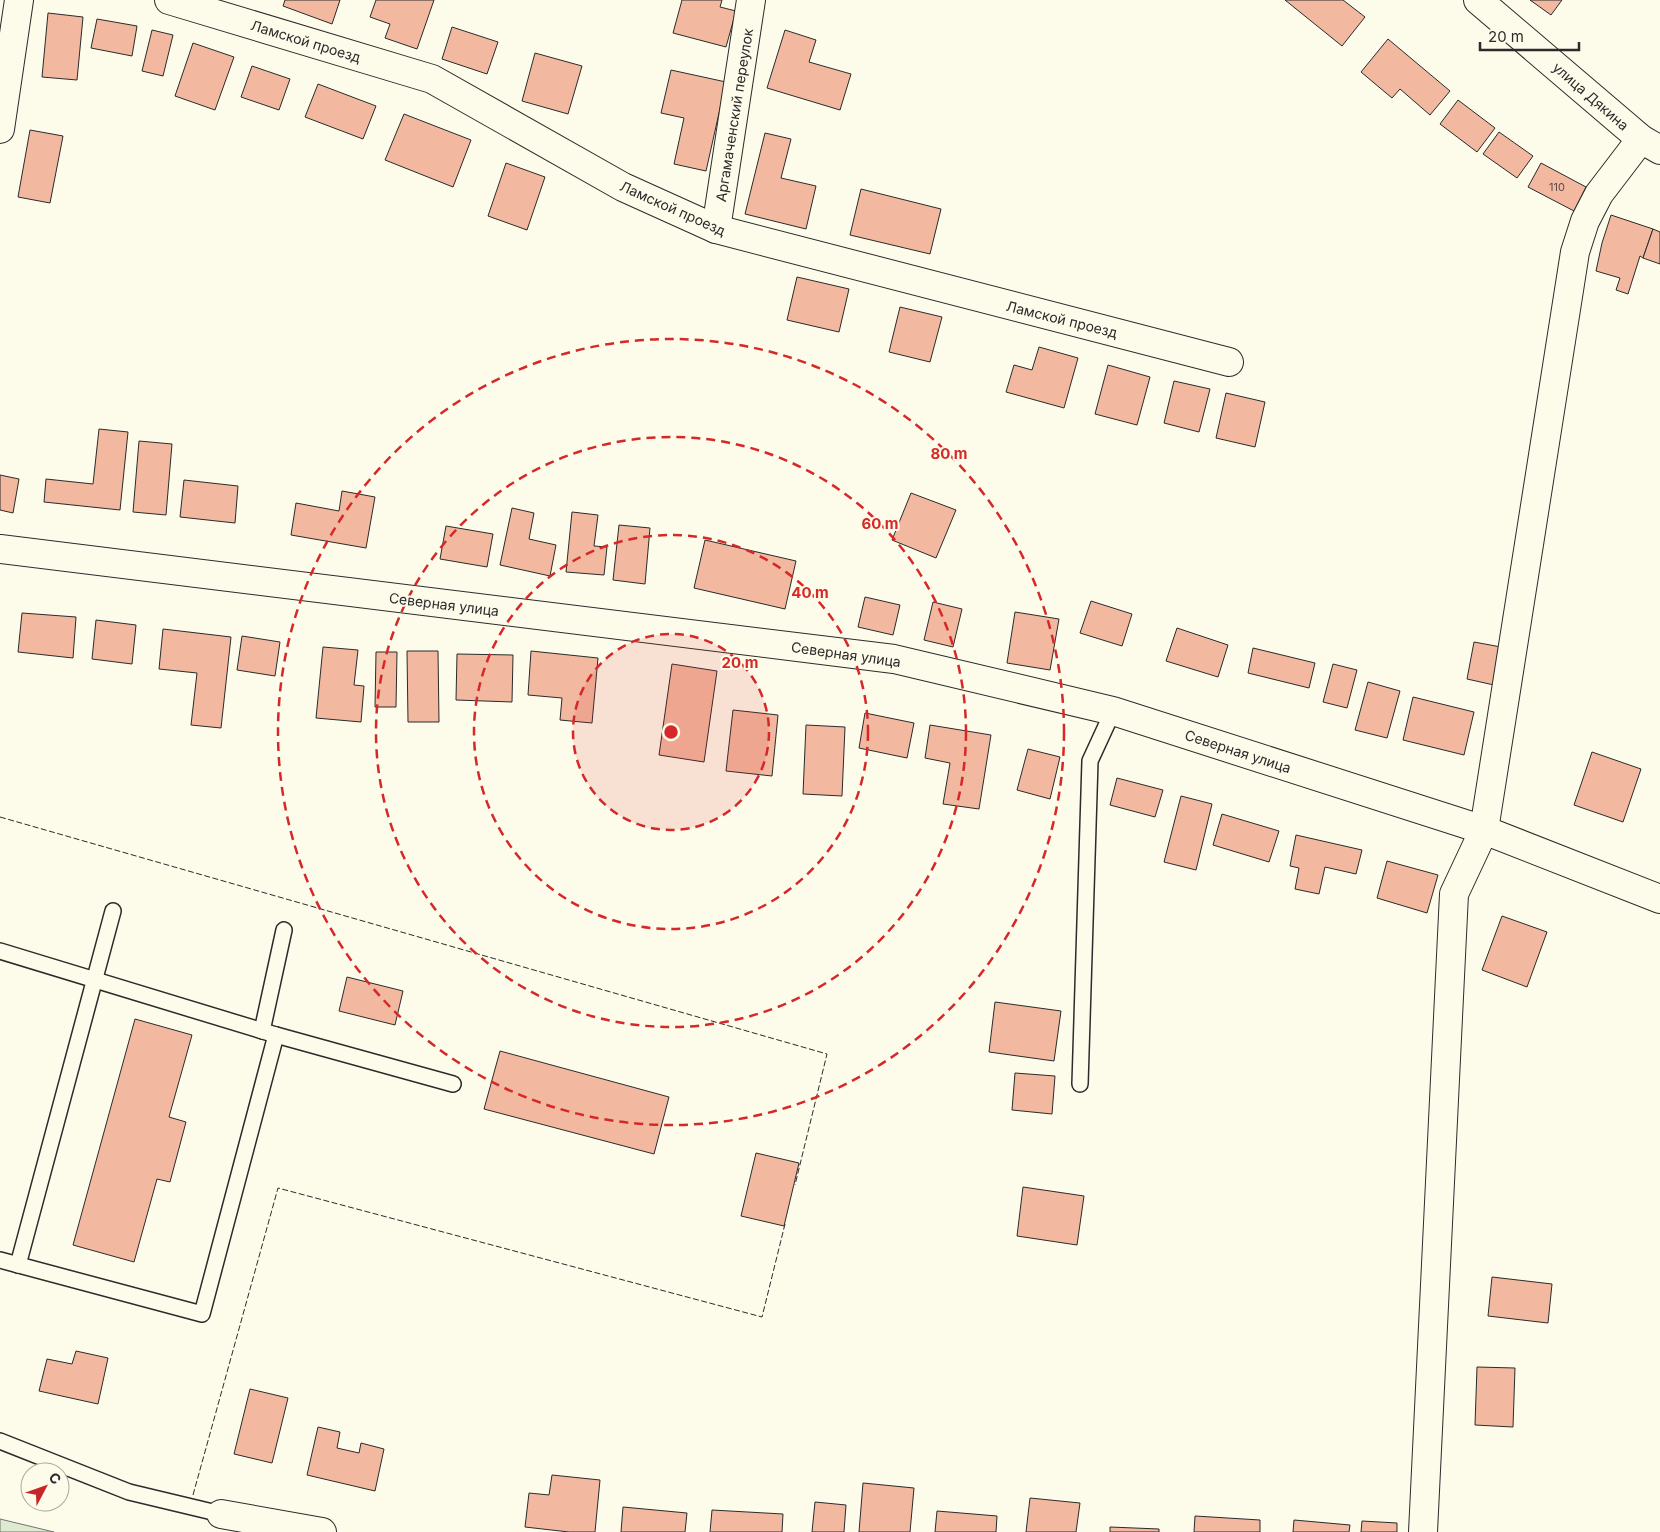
<svg xmlns="http://www.w3.org/2000/svg" width="1660" height="1532" font-family="Inter,sans-serif">
<style>
.green{fill:#deebd1;stroke:#74746e}
.building{fill:#f2b8a0;stroke:#2b2b2b}
.lines{fill:none;stroke-linecap:round;stroke-linejoin:round}
.service-casing{stroke:#2b2b2b;stroke-width:18}
.minor-casing{stroke:#2b2b2b;stroke-width:30}
.service{stroke:#fdfbea;stroke-width:15}
.minor{stroke:#fdfbea;stroke-width:28}
.fence{stroke:#2b2b2b;stroke-width:1;stroke-dasharray:6 2.5;stroke-linecap:butt}
.ring{fill:none;stroke:#d62828;stroke-width:2.5;stroke-dasharray:9 6}
.labels{text-anchor:middle;dominant-baseline:central;stroke-width:4;stroke-linejoin:round;paint-order:stroke}
.number-label{font-size:11px;fill:#5d4e48}
.street-label{font-size:14px;fill:#2b2b2b;stroke:#fdfbea}
.centre{fill:#d62828;stroke:#fdfbea;stroke-width:2.5}
.ring-label{font-size:15px;text-anchor:middle;font-weight:bold;fill:#d62828;stroke:#fdfbea;stroke-width:4;stroke-linejoin:round;paint-order:stroke}
</style>
<rect width="100%" height="100%" fill="#fdfbea"/>
<path class="green" d="M0,1519L54,1532H0Z"/>
<g class="building">
<path d="M285,0H340L332,24L283,6Z"/>
<path d="M376,0H434L417,49L385,38L390,24L370,17Z"/>
<path d="M682,0H722L720,7L736,11L726,47L673,33Z"/>
<path d="M1285,0H1343L1365,17L1342,46Z"/>
<path d="M1530,0H1562L1551,15Z"/>
<path d="M48,13L83,17L77,80L42,77Z"/>
<path d="M97,19L137,26L132,56L91,48Z"/>
<path d="M452,27L498,42L487,74L442,59Z"/>
<path d="M152,30L173,35L163,76L142,71Z"/>
<path d="M785,30L816,40L809,62L851,74L840,110L767,88Z"/>
<path d="M1388,39L1450,91L1430,115L1400,89L1392,98L1361,72Z"/>
<path d="M193,43L234,57L215,110L175,96Z"/>
<path d="M535,53L582,66L568,114L522,101Z"/>
<path d="M252,66L290,79L279,110L241,97Z"/>
<path d="M671,70L726,82L706,171L674,164L684,118L661,113Z"/>
<path d="M318,84L376,106L363,139L305,117Z"/>
<path d="M1458,100L1495,128L1477,152L1440,124Z"/>
<path d="M404,114L471,140L453,187L385,160Z"/>
<path d="M30,130L63,136L50,203L18,197Z"/>
<path d="M1499,132L1533,156L1517,178L1483,154Z"/>
<path d="M765,133L791,139L781,178L816,186L806,229L745,214Z"/>
<path d="M506,163L545,177L527,230L488,216Z"/>
<path d="M1541,163L1586,187L1574,211L1528,187Z"/>
<path d="M861,189L941,209L930,254L850,235Z"/>
<path d="M1611,215L1653,229L1643,258L1640,256L1628,294L1616,290L1620,278L1596,271L1602,243Z"/>
<path d="M1653,229L1660,232V264L1643,258Z"/>
<path d="M797,277L849,289L839,332L787,320Z"/>
<path d="M900,307L942,317L930,362L889,352Z"/>
<path d="M1039,347L1078,358L1064,408L1006,392L1014,365L1032,370Z"/>
<path d="M1108,365L1150,377L1137,425L1095,414Z"/>
<path d="M1174,381L1210,389L1199,432L1164,423Z"/>
<path d="M1226,393L1265,402L1255,447L1216,438Z"/>
<path d="M99,429L128,432L120,510L44,502L46,479L93,484Z"/>
<path d="M139,441L172,444L166,515L133,512Z"/>
<path d="M0,475L19,479L13,513L0,510Z"/>
<path d="M184,480L238,486L235,523L180,517Z"/>
<path d="M342,491L375,497L366,548L291,535L296,503L339,511Z"/>
<path d="M911,493L956,510L936,558L892,540Z"/>
<path d="M512,508L534,513L529,539L556,545L550,576L500,565Z"/>
<path d="M572,512L598,515L594,546L607,547L604,575L566,572Z"/>
<path d="M619,525L650,528L645,584L613,580Z"/>
<path d="M446,526L493,534L487,567L440,559Z"/>
<path d="M705,540L796,561L785,609L694,588Z"/>
<path d="M865,597L900,605L893,635L858,627Z"/>
<path d="M1091,601L1132,614L1122,646L1080,633Z"/>
<path d="M933,602L962,609L953,647L924,640Z"/>
<path d="M1015,612L1059,619L1050,670L1007,663Z"/>
<path d="M22,613L76,617L73,658L18,652Z"/>
<path d="M96,620L136,625L132,664L92,659Z"/>
<path d="M1177,628L1228,645L1218,677L1166,661Z"/>
<path d="M163,629L231,637L221,728L191,725L197,673L159,669Z"/>
<path d="M242,636L280,642L275,676L237,670Z"/>
<path d="M1474,642L1501,647L1494,685L1467,679Z"/>
<path d="M323,647L358,650L354,685L364,686L361,722L316,718Z"/>
<path d="M1253,648L1315,663L1309,688L1248,673Z"/>
<path d="M407,651H438L439,722H408Z"/>
<path d="M531,651L598,658L592,723L560,720L562,698L528,695Z"/>
<path d="M376,652H397L396,707H375Z"/>
<path d="M457,654L513,655L512,702L456,700Z"/>
<path d="M672,664L717,671L704,762L659,755Z"/>
<path d="M1333,664L1357,670L1347,708L1323,702Z"/>
<path d="M1368,682L1400,691L1387,738L1355,730Z"/>
<path d="M1413,697L1474,712L1464,755L1403,740Z"/>
<path d="M733,710L778,715L772,776L726,771Z"/>
<path d="M865,713L914,723L907,758L859,748Z"/>
<path d="M806,725L845,727L842,796L803,794Z"/>
<path d="M930,725L991,735L979,809L943,804L950,763L925,758Z"/>
<path d="M1028,749L1060,757L1050,799L1017,790Z"/>
<path d="M1592,752L1641,769L1623,822L1574,805Z"/>
<path d="M1117,778L1163,790L1155,817L1110,805Z"/>
<path d="M1181,796L1212,804L1196,870L1164,862Z"/>
<path d="M1222,814L1279,831L1269,862L1213,845Z"/>
<path d="M1296,835L1362,850L1356,874L1325,867L1319,894L1295,889L1299,868L1290,866Z"/>
<path d="M1387,861L1438,875L1427,913L1377,898Z"/>
<path d="M1502,916L1547,932L1527,987L1482,970Z"/>
<path d="M347,977L403,991L395,1025L339,1011Z"/>
<path d="M995,1002L1061,1011L1054,1061L989,1052Z"/>
<path d="M135,1019L192,1035L169,1117L186,1122L170,1182L157,1179L134,1262L73,1245Z"/>
<path d="M500,1051L669,1097L654,1154L484,1109Z"/>
<path d="M1015,1073L1055,1076L1052,1114L1012,1110Z"/>
<path d="M756,1153L799,1163L784,1226L741,1216Z"/>
<path d="M1023,1187L1084,1196L1077,1245L1017,1236Z"/>
<path d="M1492,1277L1552,1284L1548,1323L1488,1316Z"/>
<path d="M76,1351L108,1358L98,1404L39,1391L47,1359L72,1364Z"/>
<path d="M1477,1367L1515,1368L1513,1427L1475,1425Z"/>
<path d="M250,1389L288,1398L272,1463L234,1454Z"/>
<path d="M318,1427L340,1432L337,1448L359,1453L361,1443L384,1449L375,1491L307,1475Z"/>
<path d="M552,1475L600,1480L595,1532H569L525,1527L529,1493L549,1495Z"/>
<path d="M863,1483L914,1488L910,1532H859Z"/>
<path d="M1030,1498L1080,1503L1076,1532H1026Z"/>
<path d="M815,1502L846,1505L844,1532H812Z"/>
<path d="M623,1507L687,1513L685,1532H621Z"/>
<path d="M712,1510L783,1514L782,1532H710Z"/>
<path d="M937,1511L997,1516L996,1532H935Z"/>
<path d="M1195,1516L1260,1520V1532H1194Z"/>
<path d="M1294,1520L1350,1525L1349,1532H1293Z"/>
<path d="M1362,1521L1397,1523V1532H1361Z"/>
<path d="M1110,1527L1159,1529V1532H1110Z"/>
</g>
<g class="lines">
<defs>
<g id="service">
<path d="M0,951L276,1035L453,1084"/>
<path d="M262,1031L284,930"/>
<path d="M1080,1084L1090,761L1113,711"/>
<path d="M0,1260L202,1314L276,1035"/>
<path d="M18,1265L113,911"/>
<path d="M0,1441L129,1492L221,1514"/>
</g>
<g id="minor">
<path d="M169,0L432,79L623,187L716,229L1229,362"/>
<path d="M1478,0L1641,139L1660,150"/>
<path d="M0,129L19,0"/>
<path d="M716,229L751,0"/>
<path d="M0,549L894,659L1113,711L1484,830L1660,899"/>
<path d="M221,1514L322,1532"/>
<path d="M1423,1532L1454,894L1484,830L1575,252L1585,221L1599,194L1641,139"/>
</g>
</defs>
<use href="#service" class="service-casing"/>
<use href="#minor" class="minor-casing"/>
<use href="#service" class="service"/>
<use href="#minor" class="minor"/>
<g class="fence">
<path d="M0,817L827,1054L795,1185"/>
<path d="M193,1495L278,1188L762,1317L785,1224"/>
</g>
</g>
<circle cx="671" cy="732" r="98" fill="#d62828" fill-opacity=".12"/>
<g class="ring">
<circle cx="671" cy="732" r="98"/>
<circle cx="671" cy="732" r="197"/>
<circle cx="671" cy="732" r="295"/>
<circle cx="671" cy="732" r="393"/>
</g>
<g class="labels">
<g class="number-label">
<text x="1557" y="187">110</text>
</g>
<g class="street-label">
<text transform="translate(306 41) rotate(17)">Ламской проезд</text>
<text transform="translate(1591 96) rotate(41)">улица Дякина</text>
<text transform="translate(734 115) rotate(-81)">Аргамаченский переулок</text>
<text transform="translate(673 208) rotate(24)">Ламской проезд</text>
<text transform="translate(1062 319) rotate(14)">Ламской проезд</text>
<text transform="translate(444 604) rotate(7)">Северная улица</text>
<text transform="translate(846 654) rotate(8)">Северная улица</text>
<text transform="translate(1238 751) rotate(18)">Северная улица</text>
</g>
</g>
<circle cx="671" cy="732" r="8" class="centre"/>
<g class="ring-label">
<text x="949" y="459">80 m</text>
<text x="880" y="529">60 m</text>
<text x="810" y="598">40 m</text>
<text x="740" y="668">20 m</text>
</g>
<g transform="translate(45 1487) rotate(49)"><circle r="24" fill="#fdfbea" stroke="#a9a89e"/>
<path d="M0-4L9 19L0 12L-9 19Z" fill="#c62828"/>
<text y="-8" font-size="14" font-weight="bold" text-anchor="middle" fill="#2b2b2b">С</text>
</g>
<path d="M1480 42v8h99v-8" fill="none" stroke="#2b2b2b" stroke-width="2.5"/>
<text x="1488" y="42" font-size="15" fill="#2b2b2b" stroke="#fdfbea" stroke-width="4" paint-order="stroke">20 m</text>
</svg>
